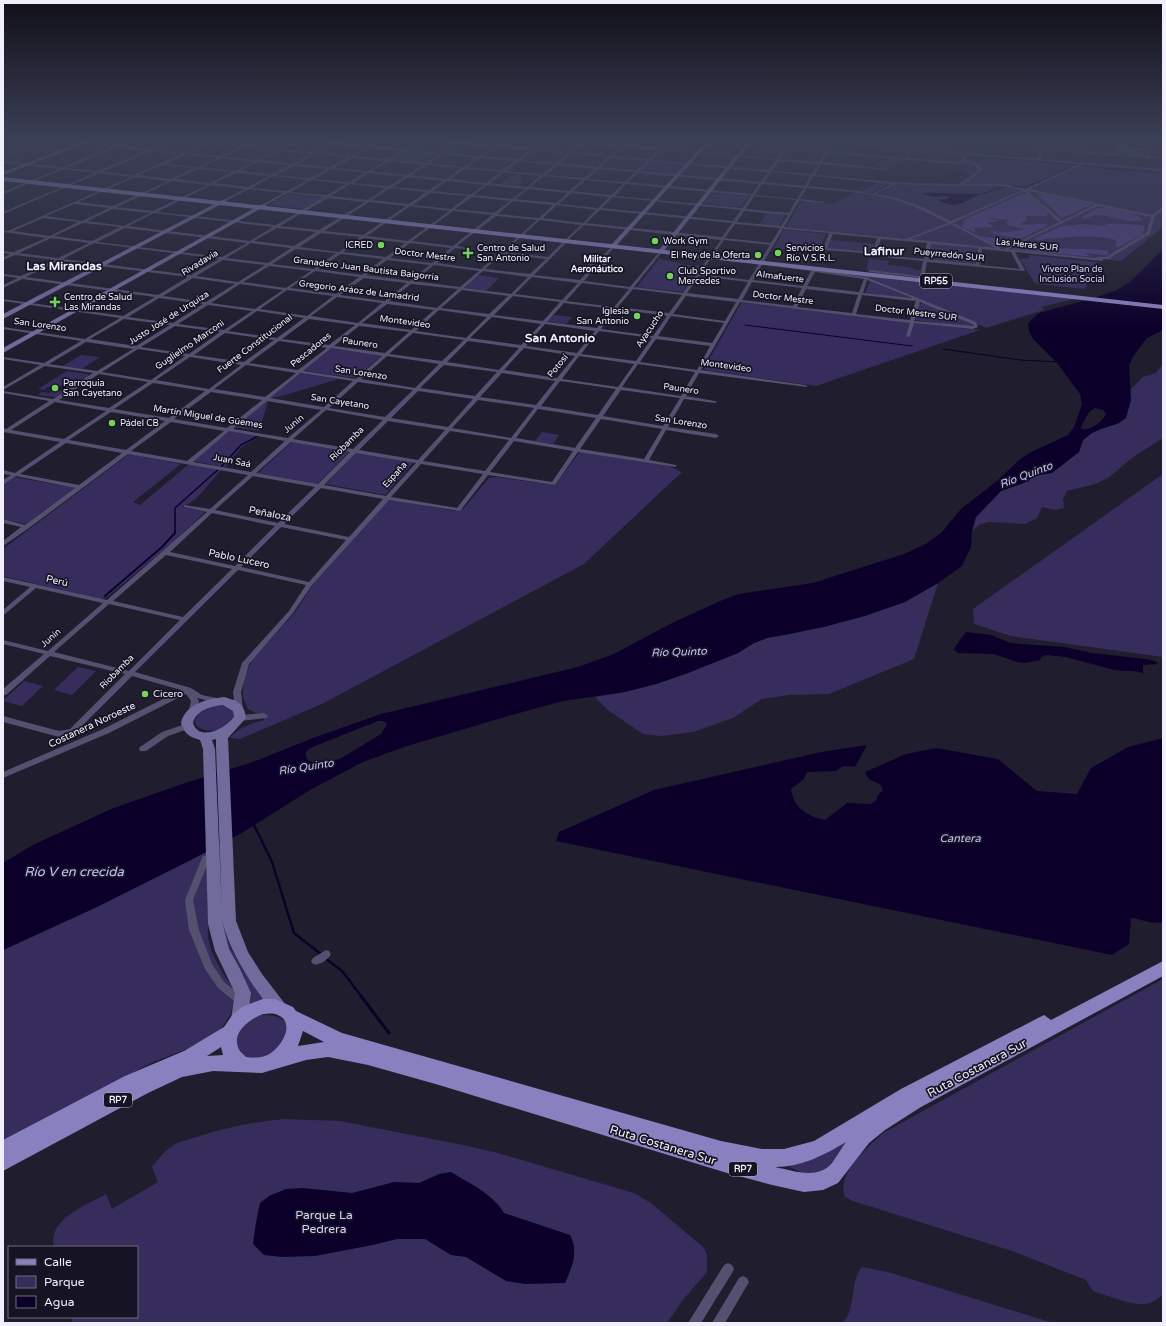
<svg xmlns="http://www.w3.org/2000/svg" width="1166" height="1326" font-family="'Varela Round',sans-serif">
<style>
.green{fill:#362d5d}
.forest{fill:#4f4388}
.water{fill:#0c002a;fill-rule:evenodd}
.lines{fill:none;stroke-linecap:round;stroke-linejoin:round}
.stream-far4{stroke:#0c002a;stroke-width:1}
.stream-far3{stroke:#0c002a;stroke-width:1.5}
.stream-far2{stroke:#0c002a;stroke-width:2}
.stream-far1{stroke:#0c002a;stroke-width:2.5}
.stream{stroke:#0c002a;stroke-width:3}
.street{fill:#54506f;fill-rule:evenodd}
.secondary{fill:#716b9c;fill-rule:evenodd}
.primary{fill:#8880bf;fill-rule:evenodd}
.poi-dot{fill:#76d25a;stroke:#161424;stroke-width:1.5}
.labels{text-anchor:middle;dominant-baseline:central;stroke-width:3.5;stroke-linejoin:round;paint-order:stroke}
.far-poi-label{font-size:9px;fill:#f0effb;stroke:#161424;text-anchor:start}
.far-street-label{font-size:9px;fill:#f0effb;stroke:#161424}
.far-neighbourhood-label{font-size:9px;font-weight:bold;fill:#f0effb;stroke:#161424}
.far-park-label{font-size:9px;fill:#d6d2fb;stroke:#161424}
.shield{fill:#161424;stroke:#afadba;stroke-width:1}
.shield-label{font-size:9px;font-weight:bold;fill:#f0effb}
.street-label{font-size:10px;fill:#f0effb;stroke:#161424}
.poi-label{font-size:10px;fill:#f0effb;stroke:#161424;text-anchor:start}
.water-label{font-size:11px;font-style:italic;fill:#c7c1fe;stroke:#161424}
.far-district-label{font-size:12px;font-weight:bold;fill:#f0effb;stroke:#161424}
.near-street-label{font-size:12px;fill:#f0effb;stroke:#161424}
.near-park-label{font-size:12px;fill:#d6d2fb;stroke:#161424}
.near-water-label{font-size:13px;font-style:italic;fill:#c7c1fe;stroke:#161424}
</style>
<rect width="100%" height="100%" fill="#1f1d2e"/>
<g class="green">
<path d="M1042,142H1082L1084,152L1041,148Z"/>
<path d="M407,151L437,153V154L423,163L393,160Z"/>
<path d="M976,155L1163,170V227L1121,261L786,227L800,203L805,202L832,204L857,192L876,196L894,184L890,183L872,193L861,191L879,182L957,184L971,175L959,172L965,166L964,164Z"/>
<path d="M888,158L900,160L891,169L881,168L882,165H874L876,161L887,162Z"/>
<path d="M652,161L684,164L685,165L677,173L674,174L641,170Z"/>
<path d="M517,174H524L519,179H525L518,186L501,184L510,176L513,177Z"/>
<path d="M711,193L746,196L748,197L741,207H738L703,203Z"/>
<path d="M289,194L323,197L324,198L304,209L268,205Z"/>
<path d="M767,212L783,214L785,215L779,226L759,225Z"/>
<path d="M784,230H787L826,234L817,253L774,248Z"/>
<path d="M830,240L875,244L873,252H871L827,248Z"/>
<path d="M930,243L978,248L976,264L927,259Z"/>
<path d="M1029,255L1097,262L1085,289L1037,284L1034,282L1020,259L1030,258Z"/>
<path d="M659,259L680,263L679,264L701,266L683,292L637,287Z"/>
<path d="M869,259L889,261L888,265L915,268L914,270H921L919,276L866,270Z"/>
<path d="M478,275L499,278L486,291L465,288Z"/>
<path d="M857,275L1078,298L1041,307L1044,310L986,328L871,278Z"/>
<path d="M870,281L913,299L865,294Z"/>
<path d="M741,303H745L980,330L816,386L705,370L704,368Z"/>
<path d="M924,303L971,323L973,326L969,327L914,320L918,304Z"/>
<path d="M554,315L572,317L566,324L549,322L548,321Z"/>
<path d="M330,348L381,356L356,378L303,371Z"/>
<path d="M81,355L100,357L82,369L63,366Z"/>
<path d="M1163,364V438L1132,458L1108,478L1095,484L1067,491L1063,499L1064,508L1056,510L1042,507L1037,518L1025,524L988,522L979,525L972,531L976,517L1001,491L1014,486L1032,476L1052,473L1079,452L1083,440L1092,433L1101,429L1119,423L1131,400L1130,390L1143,377L1156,373Z"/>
<path d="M67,371L88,374L89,376L55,397L37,395L42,392L49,393L54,390L60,391L74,382L68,381L59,387H48L44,390L38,389Z"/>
<path d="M299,373L338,379C329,382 274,399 270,398Z"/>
<path d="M265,401L268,402L259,431L233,427Z"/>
<path d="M229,430L260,436L243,446L225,467L192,461Z"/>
<path d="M542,432L559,435L553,444L535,441Z"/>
<path d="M292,442L349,452L317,484L258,473Z"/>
<path d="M357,452L414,462L385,495L326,484Z"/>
<path d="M583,452L669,466L682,472L584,564L322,704L240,739L230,738C239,727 250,724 264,720V713H256L248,709L243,697V687L244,677L253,659L295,612L314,583L387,501L392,500L455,511L464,508L489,478L495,477L555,485L579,453Z"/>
<path d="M129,454L181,464L133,502L140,505L189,464L221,470L196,499L183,507L205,512L171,544L107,597L101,599L3,576V549Z"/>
<path d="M1163,474V657L1011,636L974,624L973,609Z"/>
<path d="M15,477L75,488L26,524L3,519V485Z"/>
<path d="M938,583L914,659L829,694L789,695L762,699L733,718L693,732L661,736L643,734L609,711L595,697L625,692L656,684L688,673L738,653L754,643L767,638L792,634L905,602Z"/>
<path d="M78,667L96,671L72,695L54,690Z"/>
<path d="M24,681L43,686L22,706L3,701Z"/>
<path d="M221,705L227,706L234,712C236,729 204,738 195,723C196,709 210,707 221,705Z"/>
<path d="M207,851L208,938L212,953L224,975L234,989V1002L230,1015L221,1029L214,1035L182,1051L153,1062L3,1141V950L97,907Z"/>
<path d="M222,900C223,907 222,914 223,921C228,953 249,981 269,1005L244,1012L217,901Z"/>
<path d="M1163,979V1294C1158,1299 1151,1304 1144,1304C1129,1305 1107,1295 1093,1291L1086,1280L1012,1251L853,1201L845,1197C836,1172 867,1149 883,1133Z"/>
<path d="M261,1015C271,1015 286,1016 288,1028C288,1033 286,1040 285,1044L263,1062L239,1057C238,1051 236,1044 236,1038C236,1027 252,1018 261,1015Z"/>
<path d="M888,1115L833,1171L809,1176L790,1167L789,1161Z"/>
<path d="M284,1119L340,1121L468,1146L498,1153L634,1193L651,1203L704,1248L707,1255V1272L683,1300L667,1323H73L71,1317H137V1247H54C47,1219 87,1205 106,1194L112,1209L158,1182L152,1167C158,1160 163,1152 171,1147C177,1142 186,1140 194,1138C223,1128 253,1122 284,1119Z"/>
<path d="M862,1267L888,1272L1053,1323H843C857,1307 849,1282 862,1267Z"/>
</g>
<g class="forest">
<path d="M1111,142H1124L1130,148H1144L1147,150L1140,151L1145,154H1140L1142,156L1132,155L1117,151L1121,149L1116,147L1117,143Z"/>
<path d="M1024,193L1028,194L1049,214L1046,216H1025L1027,220L1021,224C1030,227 1040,221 1048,225L1020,239L994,234L990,231L1010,232L1024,229L1008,225L1006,222L1010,220L986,217L998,221L986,223L994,226L992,227L974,228L976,233L964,228L962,226L964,221L967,218Z"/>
<path d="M1036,194L1049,195L1092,205L1062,218Z"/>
<path d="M1097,208C1112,208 1132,210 1143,220C1129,224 1113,216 1099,215C1092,214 1087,220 1080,218Z"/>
<path d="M1081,224L1104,226L1106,224H1129L1145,226L1142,235L1118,247L1115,245L1117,241C1101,233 1056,238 1037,240L1033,239C1042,235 1051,231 1059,227C1061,226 1077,225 1081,224Z"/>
<path d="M983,236C994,239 1005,238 1017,240L1018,242L1005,247H1000L981,237Z"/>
<path d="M1025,243L1049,245L1046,248L1049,250L1056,248L1105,250L1108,251L1109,254L1103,255L1084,253L1091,256H1082L1012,249Z"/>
</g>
<g class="water">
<path d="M933,193L982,194C963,200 958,211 938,200L949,199L948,196L935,197L921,194Z"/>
<path d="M1163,249V330L1147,338L1134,355L1129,365L1131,400L1126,418L1119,423L1101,429L1092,433L1083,440L1079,452L1052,473L1032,476L1029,481L1001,491L976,517L972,531L971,547L962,566L938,583L905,602L865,616L824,627L767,638L754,643L738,653L688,673L656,684L625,692L563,701L512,715L407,746L363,762L310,790L240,834L191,860L97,907L3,950V863L33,845L111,809L185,783L250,763L313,738L381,714L578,667L614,654L672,623L720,601L739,594L813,583L904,554L926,544L942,532L961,509L997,481L1019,460L1031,452L1068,435L1074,427L1082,404L1080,394L1057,363L1033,339L1029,331L1028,324L1032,319L1039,313L1094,298L1117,290L1130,282ZM1095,408L1103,410L1106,414C1102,422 1091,431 1081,429V427L1089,412ZM378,721H383L387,724L381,734L340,759L317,763L309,761L306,758V752L310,748Z"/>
<path d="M966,632L991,635L1010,643L1064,647L1092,653L1146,659L1155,661L1158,664L1143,665V673L1133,671H1123L1114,670L1066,657L1046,655L1041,657L1040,660L1025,663L1017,662L994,654L958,653L954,650L955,647Z"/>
<path d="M1163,738V922C1151,925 1143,919 1131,918L1129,944L1112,955L556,841L559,832L654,790L821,752L867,745L855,767L843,766L836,771L807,772L804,779L791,789C792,793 793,798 795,802C800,811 815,819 825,820L847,803L870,804L876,801L878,795L883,790L880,784C873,781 867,780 865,772L906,754L936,748L998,759L1037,791L1077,794L1091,768L1128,747Z"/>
<path d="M451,1172C469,1183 493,1194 504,1213L570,1235C579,1252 572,1267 565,1283L525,1284L506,1281L466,1257L451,1255L425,1239H397L373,1245L315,1256L282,1257L264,1255L253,1244L256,1222L260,1203L269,1196L286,1189L303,1188L352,1193L394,1182L419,1183L439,1174Z"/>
</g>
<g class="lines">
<g class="stream-far4">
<path d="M1082,166L1163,173"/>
<path d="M1055,174L1072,166"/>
<path d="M950,176L962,171L972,159L997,158L1078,165"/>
<path d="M1012,186L1026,187L1055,175"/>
<path d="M982,194L1005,187"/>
<path d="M745,325L912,346"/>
<path d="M943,349L1020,360L1059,362"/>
</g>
<path class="stream-far3" d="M175,532V508L221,467L241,445L258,436"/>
<path class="stream-far2" d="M105,596L162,547L175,533V531"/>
<g class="stream-far1">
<path d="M254,822V825L272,862L294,933L322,955"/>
<path d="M325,958L342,971L362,997"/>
</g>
<path class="stream" d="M361,996L389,1033"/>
<g class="street">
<path d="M43,142H46L31,148L64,152L62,153L27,149L3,158V156L23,149L3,147V145L27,148Z"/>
<path d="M66,142L116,146L126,142H129L120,146L149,149L167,142H170L153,150L185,153L205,144L195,142L243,146L251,142H254L247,146L279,149L293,142H296L282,149L314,152L334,142H337L318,153L351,156L376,142H379L354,156L388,159L417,142H420L409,149L442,153L459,142H462L446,153L480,156L500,142H503L499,145L532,148L541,142H544L536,149L570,152L581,143L574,142L622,145L625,142H628L625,145L660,148L666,142H669L663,149L777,159L783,150L702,142L784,148L789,142H791L787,148L825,151L830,143L827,142L910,148L913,142H915L913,148L1038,159L1039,149L955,142L1039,148L1040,142H1042V148L1147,156L1145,146L1112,142L1147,144L1150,156L1163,157V159L1042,150L1041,159L1163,169V171L1084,164L1029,189L1152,215L1163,207V210L1155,216L1150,234L1108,259H1103V261L1015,252L1025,270L1024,271L927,262L924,277L922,278L870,272L868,271L870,270L920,276L923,261L892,258L874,254L825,250L823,249L829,233L783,229L753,280L803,286L811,271L782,267L781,266L783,265L867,277L976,322L978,327L973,329L914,323L910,336L908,337L906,336L910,323L740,302L701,370L805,385L807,386V387L699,373L686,396L715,401L717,402L715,403L684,399L668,427L716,434L719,436L716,438L666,430L649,460L676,465V467L578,452L555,485L488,475L460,511L389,500L312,585L293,613L249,664L241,692L243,709L239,711L235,709L233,692L242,663L289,611L306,585L238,570L135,672L191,688L202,695L221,699L222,701L221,703H218L197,698L199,701L196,713L192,716L188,713L191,701L186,694L109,733L3,778V772L103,729L181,690L132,676L75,733L59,737L3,722V716L59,731L70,729L125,674L50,656L6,695H3V689L44,654L3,644V640L48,651L103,603L36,588L5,614L3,615V610L30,587L3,581V577L107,600L207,512L184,507V505L210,509L248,475L128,454L29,528L3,546V541L21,527L3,523V519L25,525L75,488L16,476L3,485V480L11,475L3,474V470L15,473L60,442L3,432V428L6,429L49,401L3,393V391L53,399L93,373L45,366L3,390V387L40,365L3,359V357L44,363L81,341L3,329V327L85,339L120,318L3,301V299L123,316L155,297L22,279L3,288V285L18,278L3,276V274L21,276L55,260L15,255L3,260V258L10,254L3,253V251L14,252L46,238L3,232V230L8,231L131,177L99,173L3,214V212L95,173L64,169L3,194V192L59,169L3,163V161L63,167L112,147ZM833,143L909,150L906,158L828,152ZM208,144L240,147L220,156L189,153ZM584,144L620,147L610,156L573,152ZM244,147L276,151L256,160L224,157ZM497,147L530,150L518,159L483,156ZM623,147L658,150L648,159L613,156ZM116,148L146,151L98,171L67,168ZM534,150L568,154L556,163L521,160ZM661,150L776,160L769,170L652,160ZM786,150L824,153L819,162L780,159ZM912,150L964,154L962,161L955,162L909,158ZM150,151L181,154L134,175L102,172ZM279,151L311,154L293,164L260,160ZM406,151L440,154L426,163L391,160ZM827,153L955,164L964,163L965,161L974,165L979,170L960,184L906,183L815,175L821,164L886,170L888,169L822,162ZM315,154L348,157L330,167L297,164ZM443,154L477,158L464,167L429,163ZM571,154L608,157L597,167L560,163ZM185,155L217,158L197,167L165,164ZM967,155L1080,164L1025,189L1003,184H964L983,170L976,163L965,159ZM221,158L253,162L235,171L201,167ZM352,158L385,161L368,171L334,168ZM481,158L515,161L503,170L467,167ZM611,158L647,161L637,170L600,167ZM389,161L423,165L407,175L372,171ZM519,161L554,165L542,174L506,171ZM650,161L768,172L761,182L640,171ZM779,161L818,164L812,174L772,171ZM257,162L290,165L272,174L239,171ZM162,165L194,168L171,179L138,175ZM427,165L461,168L446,179L411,175ZM558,165L595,169L584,178L546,175ZM294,166L327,169L310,178L276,175ZM198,169L232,172L210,183L176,179ZM331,169L365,173L349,182L314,179ZM465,169L501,172L486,183L450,179ZM598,169L635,172L625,182L588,179ZM504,172L540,176L527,187L490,183ZM771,172L810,176L805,186L764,182ZM236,173L269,176L248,187L214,183ZM369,173L404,177L389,186L353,183ZM638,173L759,184L752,194L628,182ZM273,176L307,180L287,191L252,188ZM544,176L582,180L569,191L530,187ZM813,176L891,184L873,194L859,191L808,186ZM135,177L168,181L113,206L78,202ZM408,177L443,181L429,190L393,187ZM311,180L346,184L327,195L291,192ZM586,180L623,184L611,195L573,191ZM172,181L207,185L153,211L117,207ZM447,181L484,185L470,195L433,191ZM350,184L386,188L368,200L331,196ZM626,184L751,196L742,208L615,196ZM762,184L804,188L797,199L755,195ZM895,184L958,186L959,187L962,186H1003L1022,190L951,221L925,208L900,199L876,194ZM211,185L245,189L223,200L224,202L249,189L283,193L263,204L264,206L288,193L324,197L276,225L157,212ZM487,185L525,189L512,199L474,195ZM390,188L426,192L409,204L372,200ZM807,188C837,191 870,192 899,201C916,207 932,215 948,223L906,239L784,227L799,201L823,203L825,202L800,199ZM528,189L567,193L556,203L516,199ZM1024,191L1059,222L1004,249H1001L1000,247L953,223ZM1028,191L1094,205L1062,221ZM430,193L468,196L451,209L413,205ZM571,193L609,197L598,208L559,204ZM754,196L796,200L789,213L746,209ZM472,197L510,201L494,213L455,209ZM613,197L741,210L733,221L602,208ZM328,198L365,202L319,230L280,226ZM513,201L553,205L539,218L498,214ZM369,202L406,206L363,235L324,231ZM74,204L109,208L82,221L46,216ZM557,205L596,210L583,223L543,218ZM410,206L449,211L408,241L367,236ZM1098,206L1151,217L1147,232L1106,257H1097L1095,258L1008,249ZM113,209L150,213L124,226L87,221ZM600,210L732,223L722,237L586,223ZM453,211L492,215L453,246L412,241ZM744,211L788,215L781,226L737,222ZM154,213L273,227L250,241L128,226ZM496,216L537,220L481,269L437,263L455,248L471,250L472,249L457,246ZM43,218L78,222L50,236L13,231ZM540,220L581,225L567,238L566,239L568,240L584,225L721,240L683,293L634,287L662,252L663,251L661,250L630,287L584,281L595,268L606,265L607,264L603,260L615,246L613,245L600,259H593L588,262V264L592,267L580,280L534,275L567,242V240H565L548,257L504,252ZM83,223L120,227L92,241L54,236ZM735,224L780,228L771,243L725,238ZM951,224L996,248L910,239ZM125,228L247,243L222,257L97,242ZM277,228L316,232L294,246L254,241ZM321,233L360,237L339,252L299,247ZM833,234L877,238L873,252L827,248ZM51,238L89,243L58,258L19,253ZM364,238L405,243L386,257L343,252ZM881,239L927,243L924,259L892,256L876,252ZM724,240L770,245L749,280L700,274ZM94,243L219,259L191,275L63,259ZM251,243L291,248L268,263L226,258ZM410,243L451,248L432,263L390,258ZM931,244L978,248L976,264L928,259ZM296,249L336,253L314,269L272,264ZM982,249L1011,252L1020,269L980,265ZM341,254L383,259L362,275L318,269ZM502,254L546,259L530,274L485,269ZM223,260L265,265L238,282L196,276ZM387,260L430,265L410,281L366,275ZM59,261L188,277L158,295L26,277ZM595,261H600L602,264L595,266L592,263ZM434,265L479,271L460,287L414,281ZM269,266L311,271L286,288L243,282ZM315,271L359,277L336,294L290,288ZM483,271L528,277L511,294L464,288ZM815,272L864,279L859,292L807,286ZM699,276L748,282L738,299L687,293ZM532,277L578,283L562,300L515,294ZM193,278L235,284L206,302L163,296ZM364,278L407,283L385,301L340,295ZM867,280L912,298L863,293ZM752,282L802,288L793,306L742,300ZM582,283L629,289L614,307L566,301ZM240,284L283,290L255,309L211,303ZM411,284L458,289L437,308L389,301ZM633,289L682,295L669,313L618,307ZM806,289L858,295L852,313L797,307ZM287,290L333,296L307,316L260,309ZM462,290L508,296L489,314L441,308ZM862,295L914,301L916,300L910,320L856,314ZM513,296L560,302L543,321L494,315ZM686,296L736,302L725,321L673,314ZM337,297L382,303L358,323L311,316ZM159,298L203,304L173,323L128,317ZM920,302L972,324L974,326L914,321ZM564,303L613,309L597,328L547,322ZM387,304L434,310L411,330L362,323ZM208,305L252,311L224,330L178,324ZM617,309L667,316L653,336L601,329ZM439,310L487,317L466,338L416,331ZM257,311L304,318L277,338L228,331ZM671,316L724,323L712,343L658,336ZM492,317L541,324L521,345L470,338ZM124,319L170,325L136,346L90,339ZM309,319L355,325L329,345L282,339ZM545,324L595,331L577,353L526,346ZM175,326L220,332L189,354L141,347ZM359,326L409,332L385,353L334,346ZM599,331L652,338L636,361L581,354ZM225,333L274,340L244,362L194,355ZM413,333L464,340L442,361L389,354ZM656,339L710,346L697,370L640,362ZM279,341L327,348L298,370L249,363ZM468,341L519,348L499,370L447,362ZM86,342L133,349L97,371L49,364ZM331,348L382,356L356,379L303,371ZM524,348L575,356L557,378L504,370ZM138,349L185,356L151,380L102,372ZM387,356L439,364L415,388L361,379ZM579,356L634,364L618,387L562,379ZM190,357L241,365L209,389L156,380ZM638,364L695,372L681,396L622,387ZM246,365L296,373L265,397L214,389ZM444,365L497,372L475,396L420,388ZM300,373L353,381L324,407L270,398ZM502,373L555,381L536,405L480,397ZM99,374L148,382L109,408L59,400ZM560,381L616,389L598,415L541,406ZM358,382L413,390L385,417L329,408ZM153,383L205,391L169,418L114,409ZM621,390L680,398L663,426L603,416ZM418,391L473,399L448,427L391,418ZM211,392L262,400L227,428L174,419ZM478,400L534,408L511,438L452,428ZM267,401L321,410L288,438L233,429ZM55,402L106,411L64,439L11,430ZM538,409L596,418L575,448L516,438ZM326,410L383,420L353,449L293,439ZM111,412L165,421L126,450L69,440ZM601,419L662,429L644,459L580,449ZM388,421L445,430L418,460L359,450ZM171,422L224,431L187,461L131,451ZM229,431L285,441L251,472L193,462ZM450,431L509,440L485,471L423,461ZM514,441L573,451L552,482L490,472ZM291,442L350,452L318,484L256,473ZM66,443L122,453L79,485L20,474ZM356,453L416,463L386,496L324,485ZM421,464L483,474L457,508L391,497ZM253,476L315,487L278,523L215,510ZM321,488L383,499L349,537L284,524ZM212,513L275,526L235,566L170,552ZM281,527L346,540L309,582L241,567ZM166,555L232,569L183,617L113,601ZM109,604L180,620L129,671L54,652Z"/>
<path d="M1083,142L1107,144L1106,145Z"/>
<path d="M264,713L268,716L267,718L240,721L236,718L240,715Z"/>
<path d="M188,723L191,724L192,726L191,728L168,736L146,751H140L139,749L140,747L162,732Z"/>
<path d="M206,855L209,856L210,858L193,900L199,930L212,964L224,982L244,998L246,1001L244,1004L241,1005L238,1004L218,988L205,969L189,930L185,900L202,858L203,856Z"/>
<path d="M326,950L329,951L331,954C328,960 319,966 313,964L311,961L313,958Z"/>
<path d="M728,1263L732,1265L734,1269L732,1273L701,1323H688L724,1265Z"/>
<path d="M743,1276L747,1278L749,1282L725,1323H712L739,1278Z"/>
</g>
<g class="secondary">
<path d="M83,142H89L3,175V172Z"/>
<path d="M319,142H334L407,150L405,151L321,143Z"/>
<path d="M444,142H462L498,146L496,147L446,143Z"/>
<path d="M706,142H710L615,247H611V245Z"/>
<path d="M747,142H751L663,252H659V250Z"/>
<path d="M222,200L227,201L3,319V314Z"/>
<path d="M262,204L267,205L3,353V348Z"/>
<path d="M224,697C238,701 244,703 246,718L228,738L236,921L248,952L262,974L289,1009L286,1014L281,1016C273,1013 269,1005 263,999C245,975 230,950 222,921L229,949L240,969L251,993L247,1019L244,1024L239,1026L234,1024L231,1019L235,993L215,951L208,924L203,749L200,740C189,737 184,733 181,723C185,704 207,699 224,697ZM223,705L233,711L234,717C225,729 199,742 193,723C196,710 212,706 223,705ZM216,739V747L222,911L215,749L212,740Z"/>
</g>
<g class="primary">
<path d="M3,177L1163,305V309L3,181Z"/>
<path d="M1163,961V976L921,1107L885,1130L869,1143L838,1183L823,1190L804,1192L772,1185L727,1173L439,1085L368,1065L328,1057L306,1060L262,1073L213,1071L182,1077L148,1093L3,1171V1140L125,1076L184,1051L224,1027L233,1014L244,1006L263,999H275L293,1007L296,1011L342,1033L721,1141L762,1149H784L814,1141L901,1089L1038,1018L1044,1015L1051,1020ZM263,1014C266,1014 271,1013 275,1014C299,1021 280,1051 265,1056C259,1058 252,1058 246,1057C243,1054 239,1051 238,1047C232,1032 250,1019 263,1014ZM303,1031L324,1042L298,1046ZM221,1047L223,1055L207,1056ZM846,1142C841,1149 837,1156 832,1163C818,1180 794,1171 775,1167C802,1167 824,1155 846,1142Z"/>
</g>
</g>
<linearGradient id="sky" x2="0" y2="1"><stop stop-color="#111019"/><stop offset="0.43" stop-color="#3c4057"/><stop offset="1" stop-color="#3c4057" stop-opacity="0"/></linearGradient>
<rect width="1166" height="328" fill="url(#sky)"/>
<g class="poi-dot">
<circle cx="655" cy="241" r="4"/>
<circle cx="381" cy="245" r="4"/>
<path d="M466 247h4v4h4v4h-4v4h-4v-4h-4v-4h4z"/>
<circle cx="778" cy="253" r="4"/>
<circle cx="758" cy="255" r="4"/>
<circle cx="670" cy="276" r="4"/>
<path d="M53 296h4v4h4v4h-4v4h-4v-4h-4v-4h4z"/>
<circle cx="637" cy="316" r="4"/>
<circle cx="55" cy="388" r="4"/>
<circle cx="112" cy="423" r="4"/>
<circle cx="145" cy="694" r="4"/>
</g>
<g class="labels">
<g class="far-poi-label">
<text x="663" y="241">Work Gym</text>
<text x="373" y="245" text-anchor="end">ICRED</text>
<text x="477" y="248">Centro de Salud<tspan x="477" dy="10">San Antonio</tspan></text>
<text x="786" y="248">Servicios<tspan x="786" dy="10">Río V S.R.L.</tspan></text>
<text x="750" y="255" text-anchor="end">El Rey de la Oferta</text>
<text x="678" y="271">Club Sportivo<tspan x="678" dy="10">Mercedes</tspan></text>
<text x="64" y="297">Centro de Salud<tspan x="64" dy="10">Las Mirandas</tspan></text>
<text x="629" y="311" text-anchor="end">Iglesia<tspan x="629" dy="10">San Antonio</tspan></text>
<text x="63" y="383">Parroquia<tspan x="63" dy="10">San Cayetano</tspan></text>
<text x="120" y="423">Pádel CB</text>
</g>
<g class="far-street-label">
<text transform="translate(1027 245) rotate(6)">Las Heras SUR</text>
<text transform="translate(425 255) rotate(7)">Doctor Mestre</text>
<text transform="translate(949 255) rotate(6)">Pueyrredón SUR</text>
<text transform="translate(200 263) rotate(-31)">Rivadavia</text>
<text transform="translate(366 269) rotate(7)">Granadero Juan Bautista Baigorria</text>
<text transform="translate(780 277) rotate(7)">Almafuerte</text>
<text transform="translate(359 291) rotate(7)">Gregorio Aráoz de Lamadrid</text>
<text transform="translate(783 298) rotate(7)">Doctor Mestre</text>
<text transform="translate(916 313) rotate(7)">Doctor Mestre SUR</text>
<text transform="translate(169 318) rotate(-32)">Justo José de Urquiza</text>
<text transform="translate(405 322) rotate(8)">Montevideo</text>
<text transform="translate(40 325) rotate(8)">San Lorenzo</text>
<text transform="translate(650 329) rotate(-56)">Ayacucho</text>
<text transform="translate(360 343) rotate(8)">Paunero</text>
<text transform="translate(255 344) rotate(-37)">Fuerte Constitucional</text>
<text transform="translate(190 345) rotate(-34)">Guglielmo Marconi</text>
<text transform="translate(311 350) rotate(-39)">Pescadores</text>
<text transform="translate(558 366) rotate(-51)">Potosí</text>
<text transform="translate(726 366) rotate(8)">Montevideo</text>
<text transform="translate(361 373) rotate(9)">San Lorenzo</text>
<text transform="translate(681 389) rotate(8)">Paunero</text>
<text transform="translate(340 402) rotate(9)">San Cayetano</text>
<text transform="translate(208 417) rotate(9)">Martín Miguel de Güemes</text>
<text transform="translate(681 422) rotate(9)">San Lorenzo</text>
<text transform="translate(294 424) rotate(-40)">Junín</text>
<text transform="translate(347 444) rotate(-45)">Riobamba</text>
<text transform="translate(232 461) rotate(11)">Juan Saá</text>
<text transform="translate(395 475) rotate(-48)">España</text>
<text transform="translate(51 638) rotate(-41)">Junín</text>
<text transform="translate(117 672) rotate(-45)">Riobamba</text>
</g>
<g class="far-neighbourhood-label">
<text x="597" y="259">Militar<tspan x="597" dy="10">Aeronáutico</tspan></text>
</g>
<g class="far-park-label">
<text x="1072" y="269">Vivero Plan de<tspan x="1072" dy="10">Inclusión Social</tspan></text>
</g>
<g class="shield">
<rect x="920" y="274" width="32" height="14" rx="3"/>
<rect x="104" y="1093" width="28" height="14" rx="3"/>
<rect x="729" y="1162" width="28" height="14" rx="3"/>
</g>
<g class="shield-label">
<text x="936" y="281">RP55</text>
<text x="118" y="1100">RP7</text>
<text x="743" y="1169">RP7</text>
</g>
<g class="street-label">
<text transform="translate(270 514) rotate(11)">Peñaloza</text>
<text transform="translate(239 559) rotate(12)">Pablo Lucero</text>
<text transform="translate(57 581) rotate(13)">Perú</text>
<text transform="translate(92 725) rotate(-25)">Costanera Noroeste</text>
</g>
<g class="poi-label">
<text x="153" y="694">Cicero</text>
</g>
<g class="water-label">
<text transform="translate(1026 475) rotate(-21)">Río Quinto</text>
<text transform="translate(679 652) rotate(-2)">Río Quinto</text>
<text transform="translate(306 767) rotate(-9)">Río Quinto</text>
<text x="960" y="838">Cantera</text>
</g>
<g class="far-district-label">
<text x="884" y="251">Lafinur</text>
<text x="64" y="266">Las Mirandas</text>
<text x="560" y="338">San Antonio</text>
</g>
<g class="near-street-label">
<text transform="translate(977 1068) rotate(-28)">Ruta Costanera Sur</text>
<text transform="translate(663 1145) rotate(17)">Ruta Costanera Sur</text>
</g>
<g class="near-park-label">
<text x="324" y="1215">Parque La<tspan x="324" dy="14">Pedrera</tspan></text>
</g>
<g class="near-water-label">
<text x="74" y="872">Río V en crecida</text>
</g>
</g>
<rect width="1166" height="1326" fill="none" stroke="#f0effb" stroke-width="8"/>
<rect x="8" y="1246" width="130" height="72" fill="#161424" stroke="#6d6c7a"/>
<rect x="16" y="1259" width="20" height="6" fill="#8880bf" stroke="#6d6c7a"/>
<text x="44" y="1266" font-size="12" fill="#f0effb">Calle</text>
<rect x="16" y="1276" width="20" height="12" fill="#362d5d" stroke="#6d6c7a"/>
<text x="44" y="1286" font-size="12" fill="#f0effb">Parque</text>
<rect x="16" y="1296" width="20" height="12" fill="#0c002a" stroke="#6d6c7a"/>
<text x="44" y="1306" font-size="12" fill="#f0effb">Agua</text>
</svg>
